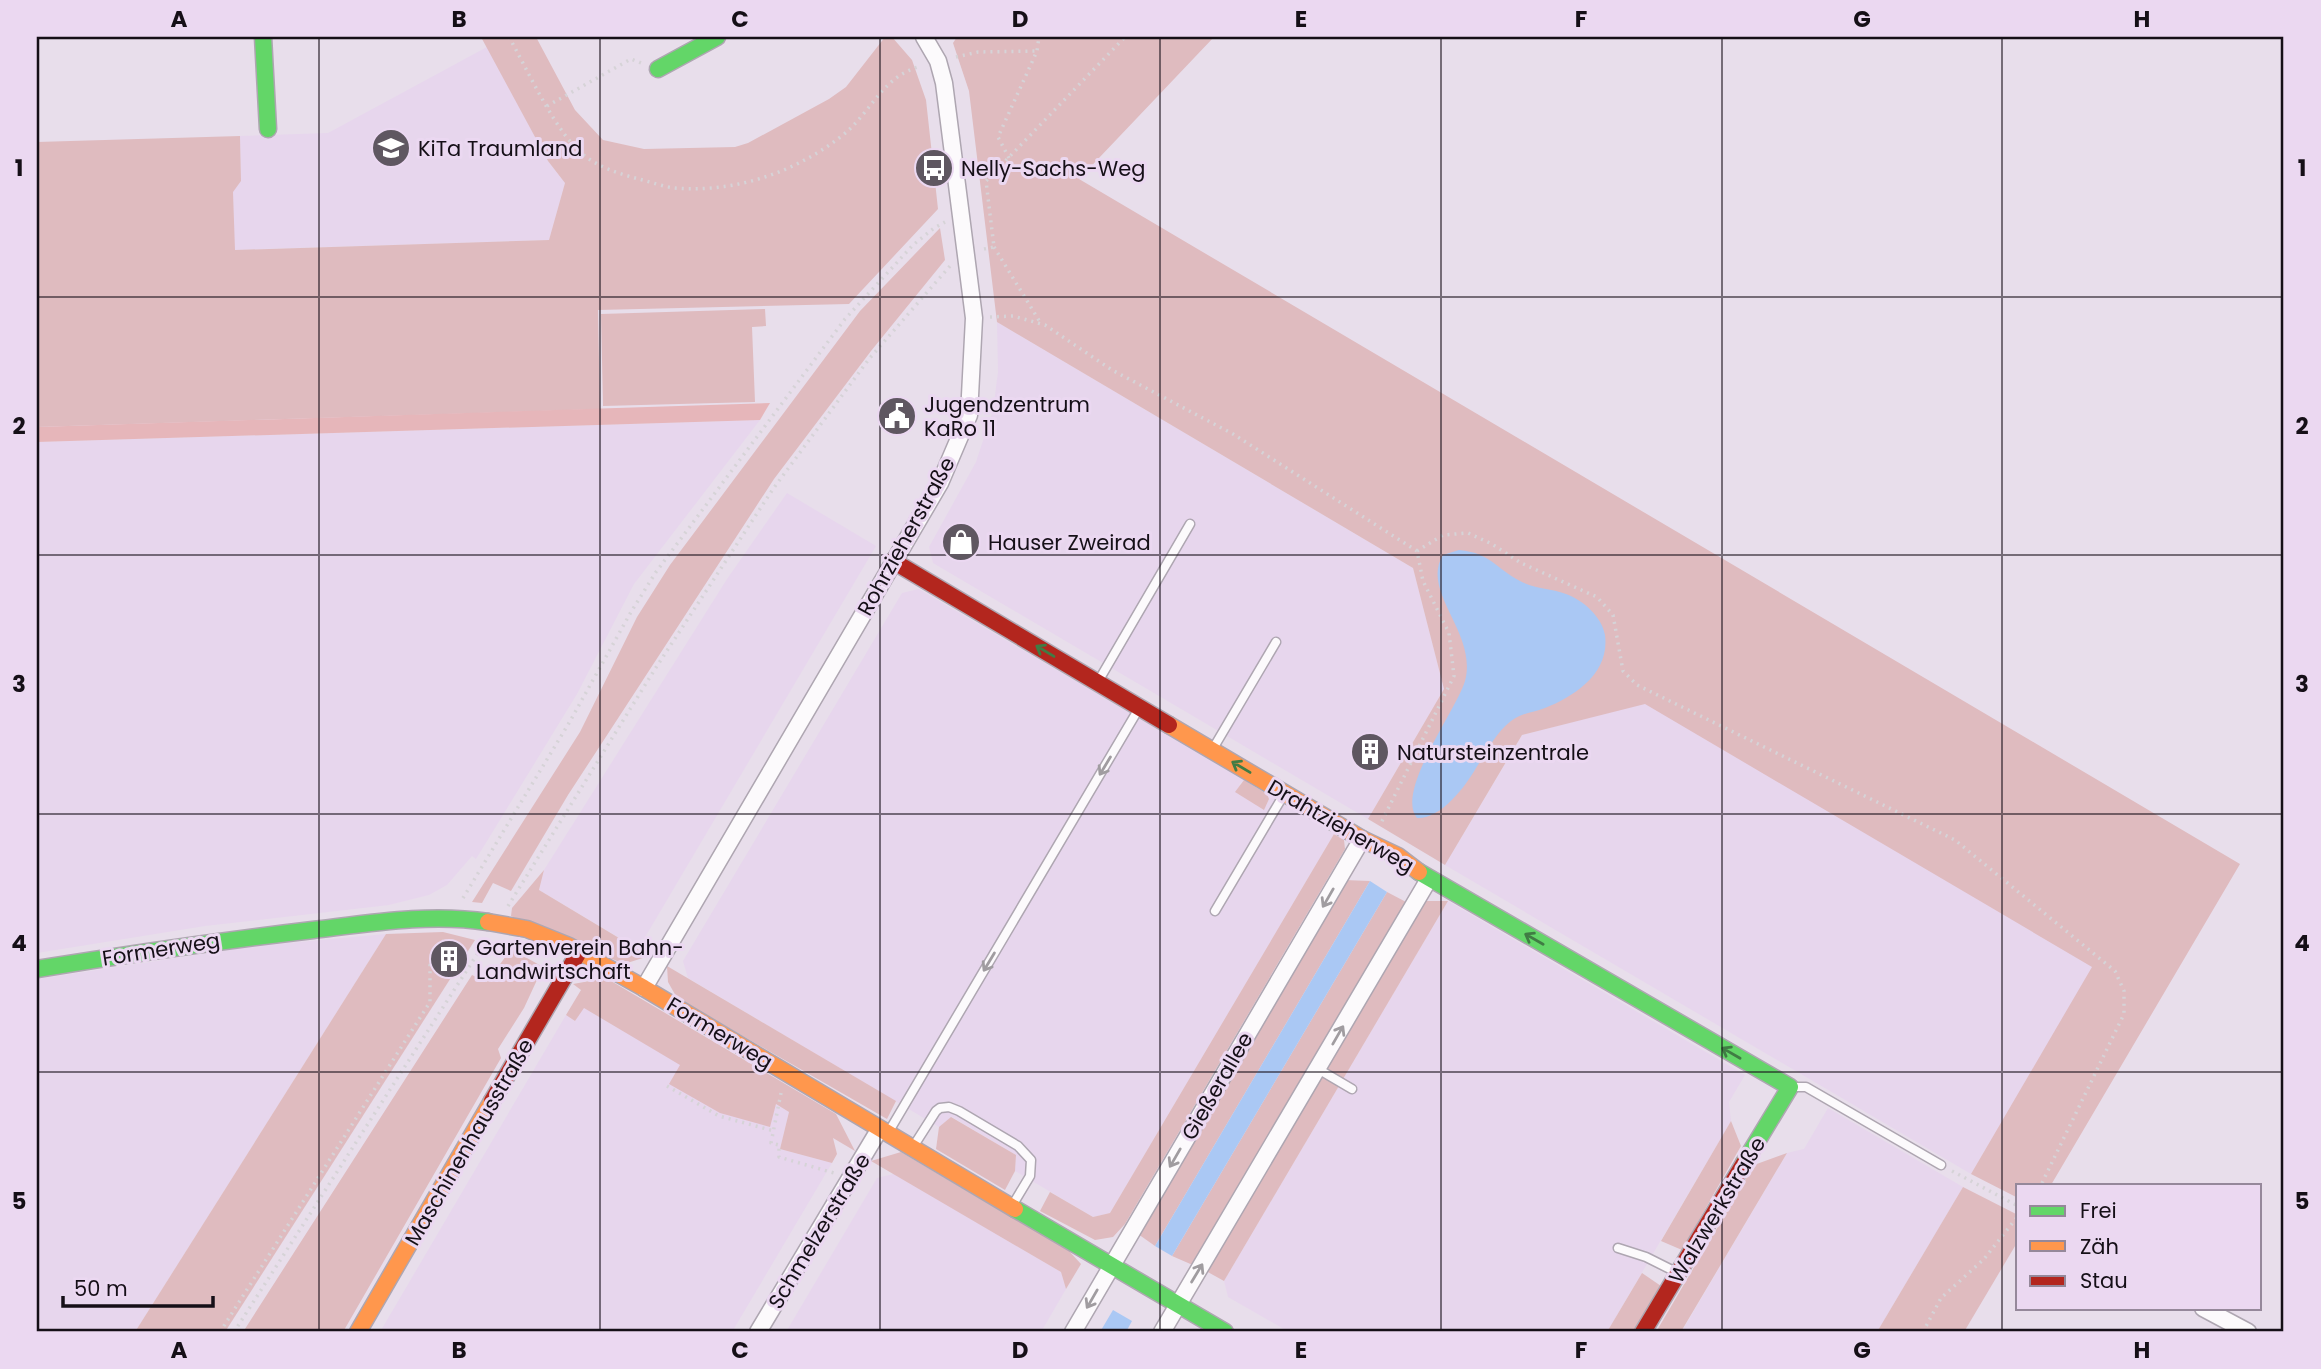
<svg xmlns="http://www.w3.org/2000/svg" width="2321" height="1369" font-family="Poppins,sans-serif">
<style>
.built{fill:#e7d6ed}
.green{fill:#dfbbbf}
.forest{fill:#e6b6ba}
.water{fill:#aac8f4}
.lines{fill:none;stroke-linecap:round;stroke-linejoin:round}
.lane-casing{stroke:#aea6b1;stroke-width:11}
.street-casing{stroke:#aea6b1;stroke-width:19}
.fast-casing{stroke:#aea6b1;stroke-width:19}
.slow-casing{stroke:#aea6b1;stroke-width:19}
.jam-casing{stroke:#aea6b1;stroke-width:19}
.path{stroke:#d6d3d7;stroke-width:3.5;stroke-dasharray:2 5;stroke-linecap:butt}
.lane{stroke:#fcfafc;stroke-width:8}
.street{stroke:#fcfafc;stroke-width:16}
.fast{stroke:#63d668;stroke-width:16}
.slow{stroke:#ff974d;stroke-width:16}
.jam{stroke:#b3261e;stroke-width:16}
.oneway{stroke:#407c44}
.oneway2{stroke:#a09ca0}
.grid{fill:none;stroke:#150f17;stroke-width:2;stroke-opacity:0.55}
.labels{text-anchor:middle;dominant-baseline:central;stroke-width:6;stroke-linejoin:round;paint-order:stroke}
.poi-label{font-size:21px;fill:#150f17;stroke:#ebd8f1;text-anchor:start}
.street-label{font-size:21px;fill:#150f17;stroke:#ebd8f1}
.neatline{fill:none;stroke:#150f17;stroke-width:2.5}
.grid-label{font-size:23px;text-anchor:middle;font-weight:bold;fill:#150f17}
</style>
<rect width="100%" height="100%" fill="#e8deeb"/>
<g class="built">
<path d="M487,47L548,161L565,183L549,240L234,250L233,191L241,181L240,136L328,133Z"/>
<path d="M997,322L1413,568L1444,689L1368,819L933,563L929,547L976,462L993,410L998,372Z"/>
<path d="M760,420L634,584L577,694L476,859L472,856L447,885L429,895L389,905L205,926L37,953V442Z"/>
<path d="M787,493L876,546L644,939L628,943L539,890L544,870L727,579Z"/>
<path d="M919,589L1244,780L1239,784L1263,810L1269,799L1267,794L1334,834L1110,1213L1093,1217L1015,1171L1016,1155L952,1117L939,1127L688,978L683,961L902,593Z"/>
<path d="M1645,703L2093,967L1971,1174L1445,865L1522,735Z"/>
<path d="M1448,901L1745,1075L1729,1102L1731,1121L1607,1332H1289L1228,1297L1224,1281Z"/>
<path d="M386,934L135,1332H37V979L256,946Z"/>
<path d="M583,1007L681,1065L769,1127L776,1104L789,1112L780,1149L832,1163L732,1332H380L566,1015L575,1021Z"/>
<path d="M1828,1108L1963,1187L1877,1332L1682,1331L1787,1153L1804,1149Z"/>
<path d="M894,1174L1061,1272L1066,1289L1041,1332H786L877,1178Z"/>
</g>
<g class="green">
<path d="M481,37H536L575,110L603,140L644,149L735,147L748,143L829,99L846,87L885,37H892L912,60L926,100L938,209L849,304L598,310L600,409L37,427V142L240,136L241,181L233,192L235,250L549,240L565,183L548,161Z"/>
<path d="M957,37H1214L1079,179L2240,864L2051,1185H2018V1198L1971,1174L2092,967L1645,704L1522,735L1445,865L1368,819L1444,689L1413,568L997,322L969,91L953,43Z"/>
<path d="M940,228L945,260L871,351L774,479L568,795L511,891L493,883L482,903L472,902L580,732L637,617L670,565L860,311Z"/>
<path d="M765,309L766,326L752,327L755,402L603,406L601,314Z"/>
<path d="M1244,780L1267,794L1269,799L1264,810L1235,792Z"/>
<path d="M1334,834L1344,840L1345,849L1125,1224L1113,1237L1095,1240L1040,1211L1050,1192L1093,1217L1110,1213Z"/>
<path d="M544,870L539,890L649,956L624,964L511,916L512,908Z"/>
<path d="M1344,880L1370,881L1155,1246L1138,1234Z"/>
<path d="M1387,892L1408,903L1195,1266L1172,1256Z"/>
<path d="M1425,901H1448L1224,1281L1206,1271Z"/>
<path d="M443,932L475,940L225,1332H135L386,934Z"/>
<path d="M511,949L543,967L524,1008L498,1049L501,1058L343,1332H243L472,975L487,982Z"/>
<path d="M667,966L896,1101L887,1119L677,998L668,982Z"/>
<path d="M606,978L836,1114L855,1151L833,1138L837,1154L832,1163L780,1149L789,1112L776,1104L770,1127L720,1113L669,1084L680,1065L584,1008L575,1021L566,1015L581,990L573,984Z"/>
<path d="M951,1117L1016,1155L1015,1171L1005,1190L936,1149L939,1127Z"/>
<path d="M1731,1121L1741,1146L1682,1250L1661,1241Z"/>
<path d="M901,1152L1069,1251L1081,1264L1066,1289L1061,1272L871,1161Z"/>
<path d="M1787,1153L1682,1330L1685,1332H1656L1754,1165Z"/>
<path d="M1963,1187L2018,1215V1241L1964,1332H1877Z"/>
<path d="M1642,1273L1661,1286L1633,1332H1607Z"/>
</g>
<path class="forest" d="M770,403L760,420L37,442V427Z"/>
<g class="water">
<path d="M1459,550C1491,553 1495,568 1520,581C1535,589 1550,588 1566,594C1583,600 1602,617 1605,635C1610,673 1575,696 1545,708C1532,713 1524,712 1511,721C1496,732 1486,753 1476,768C1465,787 1441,819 1417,818C1395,791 1456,711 1465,681C1478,633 1420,592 1443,555Z"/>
<path d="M1370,881L1387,892L1172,1256L1155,1246Z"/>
<path d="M1113,1310L1132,1321L1126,1332H1100Z"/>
</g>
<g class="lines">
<defs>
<g id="lane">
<path d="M1099,680L1190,524"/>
<path d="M1214,747L1276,642"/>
<path d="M1215,911L1283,796"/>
<path d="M1318,1069L1352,1089"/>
<path d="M1793,1087H1806L1941,1165"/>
<path d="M888,1133L1138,710"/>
<path d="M913,1147L936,1111L940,1108L949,1107L959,1111L1018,1146L1031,1160L1030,1176L1012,1206"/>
<path d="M1618,1248L1646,1257L1676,1272"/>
</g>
<g id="street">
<path d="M644,988L940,483L969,415L974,318L944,83L938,61L924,37"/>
<path d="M2203,1308L2248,1332"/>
<path d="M758,1332L879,1130"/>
<path d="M1073,1332L1362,839"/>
<path d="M1162,1332L1429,879"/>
</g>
<g id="fast">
<path d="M263,37L268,129"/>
<path d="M658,69L717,37"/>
<path d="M1419,872L1790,1087L1744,1163"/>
<path d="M37,969C129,954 220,941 313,930C371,923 430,913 488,922"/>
<path d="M1015,1209L1225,1332"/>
</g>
<g id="slow">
<path d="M1169,725L1362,839L1398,856L1419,872"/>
<path d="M488,922L527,929L569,946L644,988L1015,1209"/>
<path d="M358,1332L492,1101"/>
</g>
<g id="jam">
<path d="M893,561L1169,725"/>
<path d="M492,1101L579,952"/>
<path d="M1643,1332L1744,1163"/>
</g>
</defs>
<use href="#lane" class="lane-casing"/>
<use href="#street" class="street-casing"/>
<use href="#fast" class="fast-casing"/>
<use href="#slow" class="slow-casing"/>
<use href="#jam" class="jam-casing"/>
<g class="path">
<path d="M509,37C528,71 549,118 574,146C591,165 616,173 639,179C651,182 664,187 675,188C734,193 793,173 839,138C871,115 880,77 921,66"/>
<path d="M956,57L978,52L1037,51"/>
<path d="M547,106L631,59L641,63"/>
<path d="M1009,158L998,137L1037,51L1039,37"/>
<path d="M994,247L1040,322"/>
<path d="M984,249L994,247L986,181L1125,37"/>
<path d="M990,317L1013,316L1045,325L1112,370L1233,434L1417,551L1423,581L1449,633L1454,676L1380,825"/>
<path d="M1417,551L1443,535L1468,533L1492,544L1521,563L1597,597L1613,615L1623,671L1637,685L1955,840L2115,971L2124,991V1014L2041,1185"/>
<path d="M463,898L569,723L631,612L656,572L845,319L913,245L934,228L945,222"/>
<path d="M508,906L655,669L773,489L869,359L950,266"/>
<path d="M667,1086L719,1116L774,1131"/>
<path d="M781,1093L771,1143L779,1145V1157L834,1173"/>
<path d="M1952,1171L2018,1206"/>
<path d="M220,1332L430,1002V965L444,940"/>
<path d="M234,1332L485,942"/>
<path d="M1923,1332L1941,1298L1984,1259L2018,1216"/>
</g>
<use href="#lane" class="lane"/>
<use href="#street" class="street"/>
<use href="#fast" class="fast"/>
<use href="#slow" class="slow"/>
<use href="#jam" class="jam"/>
</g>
<defs><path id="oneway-shaft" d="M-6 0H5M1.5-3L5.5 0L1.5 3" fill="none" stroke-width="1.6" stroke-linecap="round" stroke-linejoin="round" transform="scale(1.75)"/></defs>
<g class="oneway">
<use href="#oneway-shaft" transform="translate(1045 651) rotate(-149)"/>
<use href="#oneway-shaft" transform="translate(1241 767) rotate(-149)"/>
<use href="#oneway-shaft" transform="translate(1534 939) rotate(-150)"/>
<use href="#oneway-shaft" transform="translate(1731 1053) rotate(-150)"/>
</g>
<g class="oneway2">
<use href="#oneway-shaft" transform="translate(1105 766) rotate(121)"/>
<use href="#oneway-shaft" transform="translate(1328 898) rotate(120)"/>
<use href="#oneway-shaft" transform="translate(989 962) rotate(121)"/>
<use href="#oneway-shaft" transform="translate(1338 1035) rotate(-60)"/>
<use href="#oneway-shaft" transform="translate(1175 1158) rotate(120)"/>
<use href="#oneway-shaft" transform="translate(1197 1273) rotate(-59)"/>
<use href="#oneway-shaft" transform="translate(1092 1299) rotate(120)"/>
</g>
<path class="grid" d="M319,37V1332M600,37V1332M880,37V1332M1160,37V1332M1441,37V1332M1722,37V1332M2002,37V1332M37,297H2284M37,555H2284M37,814H2284M37,1072H2284"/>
<defs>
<symbol id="school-disc" viewBox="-11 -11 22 22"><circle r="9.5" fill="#5f5761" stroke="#ebd8f1"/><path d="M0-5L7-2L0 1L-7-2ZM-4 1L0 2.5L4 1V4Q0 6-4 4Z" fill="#fff"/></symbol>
<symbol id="bus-disc" viewBox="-11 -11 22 22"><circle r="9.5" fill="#5f5761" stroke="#ebd8f1"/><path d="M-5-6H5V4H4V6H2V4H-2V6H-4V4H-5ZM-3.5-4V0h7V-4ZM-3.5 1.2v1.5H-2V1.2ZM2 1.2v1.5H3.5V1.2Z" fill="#fff"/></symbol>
<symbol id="civic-disc" viewBox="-11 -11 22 22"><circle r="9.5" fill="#5f5761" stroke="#ebd8f1"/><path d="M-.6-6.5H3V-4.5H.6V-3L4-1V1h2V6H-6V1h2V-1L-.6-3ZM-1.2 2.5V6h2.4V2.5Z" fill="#fff"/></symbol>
<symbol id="shop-disc" viewBox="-11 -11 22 22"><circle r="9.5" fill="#5f5761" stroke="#ebd8f1"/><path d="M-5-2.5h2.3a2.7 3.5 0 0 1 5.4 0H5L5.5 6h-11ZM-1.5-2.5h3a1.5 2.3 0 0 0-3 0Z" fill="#fff"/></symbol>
<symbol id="building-disc" viewBox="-11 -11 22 22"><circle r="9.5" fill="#5f5761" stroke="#ebd8f1"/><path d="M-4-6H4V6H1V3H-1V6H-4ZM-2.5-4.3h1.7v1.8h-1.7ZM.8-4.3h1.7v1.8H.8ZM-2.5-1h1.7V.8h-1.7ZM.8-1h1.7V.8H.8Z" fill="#fff"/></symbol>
</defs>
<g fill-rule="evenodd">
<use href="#school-disc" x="369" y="126" width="44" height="44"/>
<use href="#bus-disc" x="912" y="146" width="44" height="44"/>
<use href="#civic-disc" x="875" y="394" width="44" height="44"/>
<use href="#shop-disc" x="939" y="520" width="44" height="44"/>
<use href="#building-disc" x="1348" y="730" width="44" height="44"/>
<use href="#building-disc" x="427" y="937" width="44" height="44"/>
</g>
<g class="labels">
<g class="poi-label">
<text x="418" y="148">KiTa Traumland</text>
<text x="961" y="168">Nelly-Sachs-Weg</text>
<text x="924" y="404">Jugendzentrum<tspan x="924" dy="24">KaRo 11</tspan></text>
<text x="988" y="542">Hauser Zweirad</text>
<text x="1397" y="752">Natursteinzentrale</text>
<text x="476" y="947">Gartenverein Bahn-<tspan x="476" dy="24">Landwirtschaft</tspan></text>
</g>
<g class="street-label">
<text transform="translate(906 536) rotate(-61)">Rohrzieherstraße</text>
<text transform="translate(1341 826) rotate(30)">Drahtzieherweg</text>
<text transform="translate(161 949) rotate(-9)">Formerweg</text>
<text transform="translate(720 1033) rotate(31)">Formerweg</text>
<text transform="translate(1217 1086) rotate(-60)">Gießerallee</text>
<text transform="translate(469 1142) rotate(-60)">Maschinenhausstraße</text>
<text transform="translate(1717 1210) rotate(-59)">Walzwerkstraße</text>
<text transform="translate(819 1231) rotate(-59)">Schmelzerstraße</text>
</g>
</g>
<rect width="2321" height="1369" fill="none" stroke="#ebd8f1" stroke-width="77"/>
<rect x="2016" y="1184" width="245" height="126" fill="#ebd8f1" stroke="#95889a" stroke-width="2"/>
<rect x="2030" y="1206" width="35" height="10" fill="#63d668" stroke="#95889a" stroke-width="2"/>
<text x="2080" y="1218" font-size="21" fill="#150f17">Frei</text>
<rect x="2030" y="1241" width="35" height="10" fill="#ff974d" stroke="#95889a" stroke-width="2"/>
<text x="2080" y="1254" font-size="21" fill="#150f17">Zäh</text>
<rect x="2030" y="1276" width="35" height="10" fill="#b3261e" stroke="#95889a" stroke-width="2"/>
<text x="2080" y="1288" font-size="21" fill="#150f17">Stau</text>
<path d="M63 1296v10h150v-10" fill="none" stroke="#150f17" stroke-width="3.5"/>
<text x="74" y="1296" font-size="21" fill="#150f17" stroke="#ebd8f1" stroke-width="5" paint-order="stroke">50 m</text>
<rect x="38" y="38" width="2244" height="1292" class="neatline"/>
<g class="grid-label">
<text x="179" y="27">A</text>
<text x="459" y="27">B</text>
<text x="740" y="27">C</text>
<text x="1020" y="27">D</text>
<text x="1301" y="27">E</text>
<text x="1581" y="27">F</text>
<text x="1862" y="27">G</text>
<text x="2142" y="27">H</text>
<text x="19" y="176">1</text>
<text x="2302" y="176">1</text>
<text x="19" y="434">2</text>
<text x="2302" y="434">2</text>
<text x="19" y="692">3</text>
<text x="2302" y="692">3</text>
<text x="19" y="951">4</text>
<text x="2302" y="951">4</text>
<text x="19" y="1209">5</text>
<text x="2302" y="1209">5</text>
<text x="179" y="1358">A</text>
<text x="459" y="1358">B</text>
<text x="740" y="1358">C</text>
<text x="1020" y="1358">D</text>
<text x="1301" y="1358">E</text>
<text x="1581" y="1358">F</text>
<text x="1862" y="1358">G</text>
<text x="2142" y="1358">H</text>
</g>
</svg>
